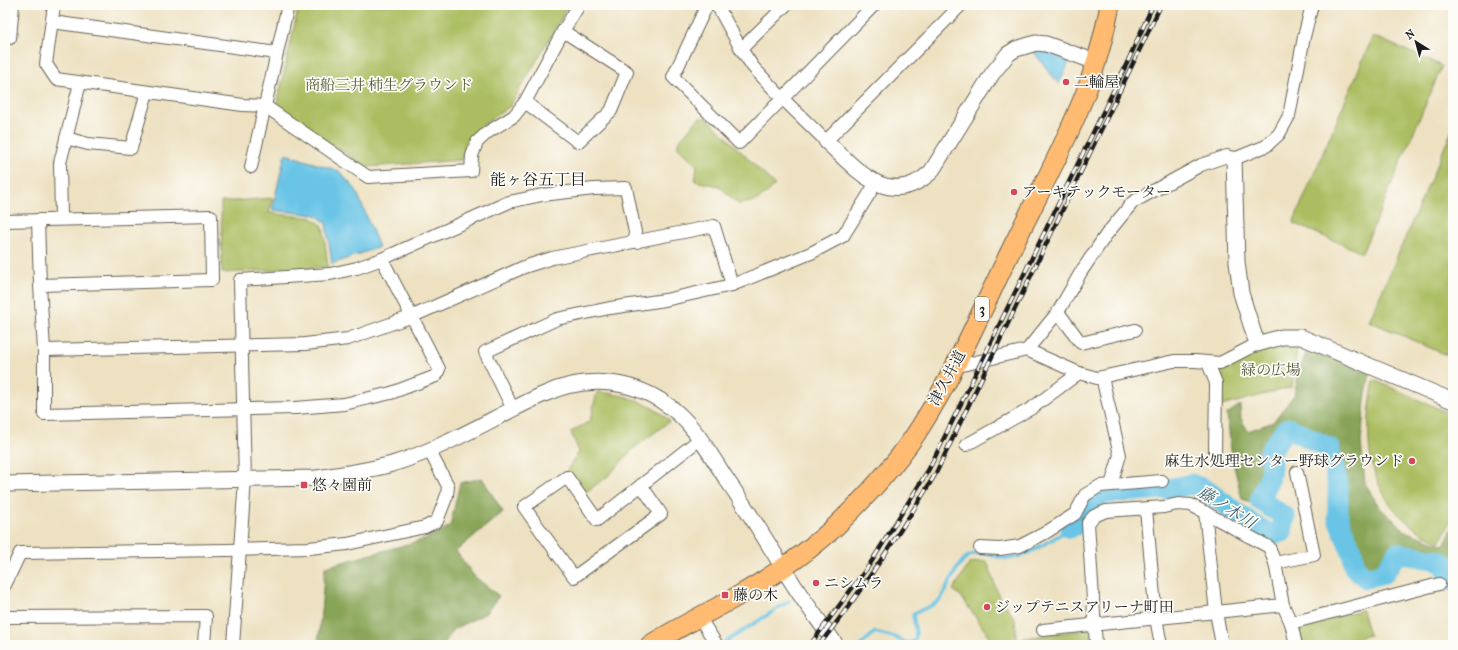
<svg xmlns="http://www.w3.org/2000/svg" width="1458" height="650" font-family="'IM FELL French Canon','Noto Serif JP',serif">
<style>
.green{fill:#abbd60;stroke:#646c3e}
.forest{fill:#88a456;stroke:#526039}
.water{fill:#69c4e6;stroke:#427081}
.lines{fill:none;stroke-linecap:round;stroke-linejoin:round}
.stream{stroke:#69c4e6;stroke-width:3.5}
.river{stroke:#69c4e6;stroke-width:21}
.minor-casing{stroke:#656156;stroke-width:14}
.tertiary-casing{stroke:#656156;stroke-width:17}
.primary-casing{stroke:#656156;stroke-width:21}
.minor{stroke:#fff;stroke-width:12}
.tertiary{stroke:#fff;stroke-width:15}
.primary{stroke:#ffbb71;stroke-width:19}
.rail-casing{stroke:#1c1c1c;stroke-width:4.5}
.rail{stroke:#fdfcf7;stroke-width:3;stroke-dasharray:9;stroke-linecap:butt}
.poi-dot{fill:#d1495b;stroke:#fdfcf7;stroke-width:1.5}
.labels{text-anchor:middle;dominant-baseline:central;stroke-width:3.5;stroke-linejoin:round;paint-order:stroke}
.shield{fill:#fdfcf7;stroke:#605f5e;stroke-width:1}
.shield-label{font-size:14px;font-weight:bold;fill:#1c1c1c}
.poi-label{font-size:15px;fill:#1c1c1c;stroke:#fdfcf7;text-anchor:start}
.park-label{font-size:15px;fill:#555c37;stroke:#fdfcf7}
.street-label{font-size:15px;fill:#1c1c1c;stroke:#fdfcf7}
.neighbourhood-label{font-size:16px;fill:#1c1c1c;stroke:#fdfcf7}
.water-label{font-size:16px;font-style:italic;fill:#3b5f6d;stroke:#fdfcf7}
</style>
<rect width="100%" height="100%" fill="#fdfcf7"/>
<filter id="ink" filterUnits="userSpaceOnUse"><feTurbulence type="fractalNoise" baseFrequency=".025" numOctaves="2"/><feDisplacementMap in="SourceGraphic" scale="8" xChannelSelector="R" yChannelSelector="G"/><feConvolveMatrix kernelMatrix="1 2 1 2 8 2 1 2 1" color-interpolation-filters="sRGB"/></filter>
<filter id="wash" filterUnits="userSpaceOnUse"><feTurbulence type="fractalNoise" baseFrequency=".012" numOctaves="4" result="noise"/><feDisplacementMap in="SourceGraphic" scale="16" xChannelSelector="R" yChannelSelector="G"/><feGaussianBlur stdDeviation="0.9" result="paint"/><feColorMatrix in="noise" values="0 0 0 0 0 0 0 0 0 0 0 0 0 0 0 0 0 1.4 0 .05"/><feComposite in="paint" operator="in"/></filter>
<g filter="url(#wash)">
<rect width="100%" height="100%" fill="#ede1c1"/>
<g class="green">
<path d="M299,5H569L510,106L479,128L466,143L462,160L367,167L276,108Z"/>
<path d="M1373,36L1442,66L1362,253L1293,223Z"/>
<path d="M699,118H707L775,185C761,199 758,202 738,204L719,186L695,181L697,166L678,147V142Z"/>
<path d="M1453,128V358L1369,321Z"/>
<path d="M273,198L269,213L312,218L323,226L328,267L222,273L221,202Z"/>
<path d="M1276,343L1298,344L1292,387L1221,406L1214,368Z"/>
<path d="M1374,380L1453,415V517L1440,542C1432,538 1424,534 1416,529C1365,493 1363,436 1374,380Z"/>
<path d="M597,392C625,394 649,402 670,421L633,449L608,476L586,492L567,470L579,452L571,432L590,421Z"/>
<path d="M987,561L998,594L1015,619L1017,639L1090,629L1093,645H995L960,595L953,590L970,563Z"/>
<path d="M1362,610L1369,635L1331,645H1302L1299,626Z"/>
</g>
<g class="forest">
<path d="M1309,346L1370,373L1365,400L1361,442L1365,484L1380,508L1407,532L1444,545L1453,526V575L1449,561L1431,560L1393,553L1385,568L1369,572L1361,562L1352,535L1344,518L1343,493L1341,482L1329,447L1293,429L1288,422L1267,445L1260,479L1253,503L1242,499L1232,458L1227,414L1240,405L1241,419L1248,431L1273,422L1294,395L1301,365Z"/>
<path d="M482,478L503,512L456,551L474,576L499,596L486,613L452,630L444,645H318L325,567L426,539L450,526L460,483Z"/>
</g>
<g class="water">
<path d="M1038,49L1066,57L1069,62L1059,84L1032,50Z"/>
<path d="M285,154L339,171L356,190L379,247L332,264L326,223L316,215L272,210Z"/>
</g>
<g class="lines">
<g class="stream">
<path d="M724,643L789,601"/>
<path d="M861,645L875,632C882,634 888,635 894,637C901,640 907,646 915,640L916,634L913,614C920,609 935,606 940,600C948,589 957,560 971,555C985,550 999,560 1013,558C1027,556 1058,536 1070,528"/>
</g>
<path class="river" d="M1070,528L1082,521L1088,507L1095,499L1106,493L1174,488L1191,484L1206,490L1238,514L1269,534L1282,532L1285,517L1260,500C1269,480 1273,473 1270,451L1285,430L1289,428L1329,448L1338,485V518L1353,555L1354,567L1366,578L1384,573L1397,553L1437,560L1445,564L1448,576L1453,580"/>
</g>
</g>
<g filter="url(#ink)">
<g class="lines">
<defs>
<g id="minor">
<path d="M54,5L46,64L56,79L243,105L265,106L368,177L471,171L472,156L477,142L488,132L514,116L525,102L563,31L579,5"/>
<path d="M707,5L673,77L739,143L874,5"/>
<path d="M717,5L741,49L753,67L783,99L826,141L961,5"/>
<path d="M52,22L277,53"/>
<path d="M10,38L13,5"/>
<path d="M741,49L786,5"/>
<path d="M525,102L578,142L611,111L627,72L563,31"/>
<path d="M66,138L88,144L131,148L147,92"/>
<path d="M251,167L288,5"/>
<path d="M61,219L60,163L80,83"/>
<path d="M38,220L40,285"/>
<path d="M5,221L211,216L212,280L40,285L44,350V414L296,408L344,404L391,393L436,376L439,369L382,259"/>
<path d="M1058,312L1081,343L1135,330"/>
<path d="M44,350L305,344L348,339L413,316L524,267L552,258L714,226L732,285"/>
<path d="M1027,350L1058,312L1081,272L1106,235L1133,202L1201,165L1227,156L1234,159L1266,146L1279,134L1289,116L1304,37L1312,5"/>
<path d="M1208,363L1216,383L1215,452"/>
<path d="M954,367L1027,350L1079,373L1097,378L1174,361H1195L1220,363L1257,344"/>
<path d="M1102,377L1120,455L1111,485"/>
<path d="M513,409L485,352L557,319L610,308L665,300L732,285L811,253L843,236L876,183"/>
<path d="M966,445L1032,408L1079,373"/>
<path d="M641,485L661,514L574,577L524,507L567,477L597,520L700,439"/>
<path d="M1146,509L1156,618L1161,645"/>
<path d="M1205,512L1216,612L1222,645"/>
<path d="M980,548L1000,549L1020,546L1045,533L1075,514L1085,495L1100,486L1162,481"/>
<path d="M1275,563L1314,555L1297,472"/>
<path d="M5,585L20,553L227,550L309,548L347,544L425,527L437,521L447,495L448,486L429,450"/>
<path d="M5,617L206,616L204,645"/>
<path d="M699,617L717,645"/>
<path d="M1291,623L1439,584"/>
<path d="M1043,630L1283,605"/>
<path d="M233,645L245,480L240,280L330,274L357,268L382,259L509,202L542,195L594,189L626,188L637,242"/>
<path d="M1096,645L1088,523L1094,516L1106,511L1164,507L1178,504L1191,505L1269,547L1275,563L1283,605L1291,623L1296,645"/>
</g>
<g id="tertiary">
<path d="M826,141C857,170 889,210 931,172L992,74L1008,54L1016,49L1036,43L1046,44L1096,62"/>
<path d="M1234,159L1237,262L1241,293L1257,344L1282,337H1301L1453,401"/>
<path d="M5,484L316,478C342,474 367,471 392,464C445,448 492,418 542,395C583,376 629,378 666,404C692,421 708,451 725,477C748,510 769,545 790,579C804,602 821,623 836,645"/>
</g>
<path id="primary" d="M650,645C680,626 712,611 743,593C776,574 808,552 836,526C867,496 898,463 921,426C957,369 984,305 1014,244C1040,191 1068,139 1089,84C1098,58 1105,32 1110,5"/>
</defs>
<use href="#minor" class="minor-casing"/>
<use href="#tertiary" class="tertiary-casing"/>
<use href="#primary" class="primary-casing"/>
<use href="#minor" class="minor"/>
<use href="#tertiary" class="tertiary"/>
<use href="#primary" class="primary"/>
<defs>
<g id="rail">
<path d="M810,645L870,564L929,469L1127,63L1153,5"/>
<path d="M819,645C862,591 900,533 936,473L1161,5"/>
</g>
</defs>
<use href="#rail" class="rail-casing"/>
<use href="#rail" class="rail"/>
</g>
</g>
<g class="poi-dot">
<circle cx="1066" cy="82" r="4"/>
<circle cx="1014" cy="192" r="4"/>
<circle cx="1412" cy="461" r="4"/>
<rect x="300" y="481" width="8" height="8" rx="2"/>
<circle cx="816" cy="583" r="4"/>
<rect x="721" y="591" width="8" height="8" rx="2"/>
<circle cx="987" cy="607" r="4"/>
</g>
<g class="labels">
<rect class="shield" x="975" y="297" width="14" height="24" rx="3"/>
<g class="shield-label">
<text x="982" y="309">3</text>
</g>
<g class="poi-label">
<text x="1074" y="82">二輪屋</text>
<text x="1022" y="192">アーキテックモーター</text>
<text x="1404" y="461" text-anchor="end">麻生水処理センター野球グラウンド</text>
<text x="312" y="485">悠々園前</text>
<text x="824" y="583">ニシムラ</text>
<text x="733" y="595">藤の木</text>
<text x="995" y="607">ジップテニスアリーナ町田</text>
</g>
<g class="park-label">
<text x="389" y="85">商船三井 柿生グラウンド</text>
<text x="1271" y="370">緑の広場</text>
</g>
<g class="street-label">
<text transform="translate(947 378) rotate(-62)">津久井道</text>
</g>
<g class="neighbourhood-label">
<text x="538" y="179">能ヶ谷五丁目</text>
</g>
<g class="water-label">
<text transform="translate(1227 507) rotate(32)">藤ノ木川</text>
</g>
</g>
<rect width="1458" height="650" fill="none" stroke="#fdfcf7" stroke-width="20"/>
<g transform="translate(1416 42) rotate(323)" stroke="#fdfcf7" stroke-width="3" paint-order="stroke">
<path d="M0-3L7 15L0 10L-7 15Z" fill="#1c1c1c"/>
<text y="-6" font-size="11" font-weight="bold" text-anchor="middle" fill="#1c1c1c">N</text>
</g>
</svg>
